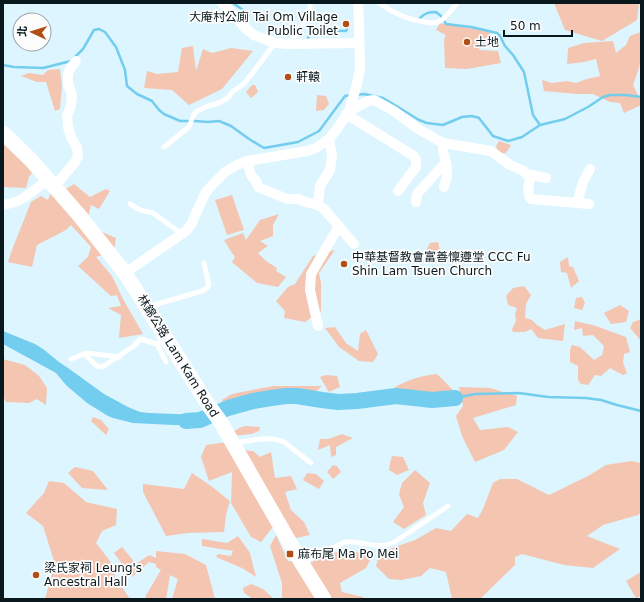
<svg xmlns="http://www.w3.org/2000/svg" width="644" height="602" font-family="'DejaVu Sans','Noto Sans TC',sans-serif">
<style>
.green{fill:#f4c5b0}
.water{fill:#72cdee}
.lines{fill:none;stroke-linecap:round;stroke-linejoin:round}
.stream{stroke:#72cdee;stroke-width:2.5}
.river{stroke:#72cdee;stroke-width:16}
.service{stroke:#fff;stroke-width:5}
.minor{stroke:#fff;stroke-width:10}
.secondary{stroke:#fff;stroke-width:15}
.poi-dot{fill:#b14e16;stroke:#fdfdfd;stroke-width:1.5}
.labels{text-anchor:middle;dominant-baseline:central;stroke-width:3.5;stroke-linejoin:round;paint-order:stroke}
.poi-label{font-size:12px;fill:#09181d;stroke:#fdfdfd;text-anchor:start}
.street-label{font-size:12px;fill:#09181d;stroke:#fdfdfd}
</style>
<rect width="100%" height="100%" fill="#ddf5ff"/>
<g class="green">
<path d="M554,3H639L637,20L602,41L565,30Z"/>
<path d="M440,23L490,32L487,47L477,46L480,50L498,51L501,63L467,69L445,68L444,39L446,35L436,30Z"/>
<path d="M641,32V54L639,68L633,85L641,101V105L624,113L620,103L610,102L593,94H577L544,91L542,80L552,83L567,81L576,83L587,79L600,76L596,59L584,62L567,64L568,48L584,43L613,41L616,53L626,45L630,36Z"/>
<path d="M193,46L196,71L203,49L212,53L231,48L253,51L222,89L189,105L172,90L144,88L147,71L157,74L178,72L182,48Z"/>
<path d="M60,69L62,86L60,109L55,111L46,82H37L21,76L29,73L43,75L48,70Z"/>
<path d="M252,85H255L258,92L251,98L246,92Z"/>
<path d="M317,95L326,96L329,104L324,110L316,111Z"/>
<path d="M3,130L35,169L29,177L26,188L3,187Z"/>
<path d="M499,141L511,145L506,153H498L496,146Z"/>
<path d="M74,184L90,197L106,189L110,191L99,209L91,205L88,217L95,229L116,238L114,250L106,254L96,257L112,276L123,299L143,334L119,338L121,315L108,308L121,306L117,295L111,296L78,266L88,257L91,247L71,225L66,230L37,245L32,267L8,262L12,250L31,202L41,196L48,200L52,190H64Z"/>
<path d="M232,195L244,230L227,235L215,200Z"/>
<path d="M279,214L273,225V236L260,241L268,246L258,253L266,261L277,268L276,271L286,277L278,287L257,283L232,262L235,257L232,253L224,240L243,233L246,240L260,220Z"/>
<path d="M438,242L440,250L436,256L426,251L430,243Z"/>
<path d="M335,250L319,273L321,283V311L305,322L284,318L285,311L276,301L288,287L295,284L313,256Z"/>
<path d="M568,257L569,266L573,267L579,281L571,288L567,273L561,272L560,262Z"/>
<path d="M524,286L531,295L526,304L525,318L532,320L537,325L545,330L565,324L563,341L538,338L531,329L525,332H513L512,329L516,321L515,314L517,308L508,305L506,296L513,288Z"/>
<path d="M582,297L585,303L582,310L574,308L576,298Z"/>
<path d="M620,305L629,311L626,322L611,324L604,313Z"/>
<path d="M641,319V341L630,328L633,322Z"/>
<path d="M575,321L596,326L626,337L630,352L624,354L623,363L627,373L623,375L610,368L601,376L595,375L588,385L581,384L578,380V366L570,362V350L572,345L580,347L594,360L602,355L604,346L593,335L583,336L582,328L574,330Z"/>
<path d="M335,327L346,343L358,351L360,334L366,330L378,354L373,362L359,361L339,347L325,328Z"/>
<path d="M3,359L25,365L39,376L47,388L46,405L37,399L29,403L6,402L3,396Z"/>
<path d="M437,374L455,392H437L413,395L396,393L395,387C410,379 420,376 437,374Z"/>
<path d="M326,375L337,376L340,387L329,392L320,377Z"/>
<path d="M273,386H322L315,392L296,390L289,392L224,405L222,400L232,394Z"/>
<path d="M459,387L490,388L517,396L516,405L473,418L480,430L508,427L518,432L504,450L475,462L462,436L456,416L463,406Z"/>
<path d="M93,417L101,420L109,429L106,435L91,421Z"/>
<path d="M245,426L260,427L259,431L251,434L233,436L231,433L239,428Z"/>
<path d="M342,434L353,438L336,447V455L331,457L330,445L318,450L320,439H328Z"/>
<path d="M228,442L242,450L253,451L260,457L271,452L275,478L291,476L297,489L285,492L291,510L304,522L310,535L296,538L284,524L272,528L261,542L251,537L231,503L232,472L209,481L201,457L206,445Z"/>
<path d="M392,456L403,457L409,470L397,475L389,470L390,463Z"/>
<path d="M631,461L641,463V512L638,515L603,525L587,536L620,549L593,568L564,565L522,554L515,557V565L480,599H452L446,572L430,568L421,576L401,580L389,579L376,566L379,555L392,548L415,540L436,528L451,531L467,514L478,518L483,509L493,483L500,479H517L549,495L588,476L606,465Z"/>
<path d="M333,465L337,466L341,472L333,479L327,472Z"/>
<path d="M75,467L93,471L108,490L82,488L68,473Z"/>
<path d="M415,470L430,483L423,503L426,515L404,529L393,522L404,507L399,494L402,483Z"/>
<path d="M192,473L211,486L230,501L226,515L224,532L188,533L166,536L143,492V484L184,489Z"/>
<path d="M307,473L316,474L324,481L319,489L303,480Z"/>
<path d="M49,481L64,483L86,502L117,509L116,525L102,531L96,543L110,561L115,577L130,599H45L55,564L43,526L26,513L44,493Z"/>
<path d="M276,535L288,561L310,563L328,554L348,550L372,556L366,568L340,583L342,592L363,597L364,599H282V583L270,546Z"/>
<path d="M238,536L250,553L256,577L242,568L216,557L218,554L231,556L233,551L202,546V539L227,543Z"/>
<path d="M122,547L136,564L149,555L156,558V551L185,554L206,565L215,599H172L178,579L170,575L166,599H149L145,597L161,570L156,567V564L149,562L132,577L114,553Z"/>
<path d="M641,572V596L636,598L626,581Z"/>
<path d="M251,584L263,589L274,599H253L244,593L243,588Z"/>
</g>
<path class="water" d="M3,331L35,344L43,349L59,362L68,368L104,394L128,407L140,412L149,413L201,415L207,417L208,422L202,425H173L133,423L113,418L108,416L87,403L66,385L56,373L3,344Z"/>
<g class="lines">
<g class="stream">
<path d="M233,3L246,12L249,16"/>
<path d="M420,18C425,13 429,12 436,12L441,16L446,24L471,27L497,33L500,36L505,46L513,55L524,72L533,115L540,125"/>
<path d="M308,38L310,34C324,30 332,30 346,31L347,29"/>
<path d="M3,65L14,67L43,68L71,61L83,49L94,30L99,29L105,32L116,47L125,70L127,86L137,94L152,101L159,110L164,114L180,121H195L208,122L219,121L231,126L249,139L264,148L298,142L319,131L345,96L351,95"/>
<path d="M356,95L364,94L383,98L403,110L419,120L427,123L443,125L462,117L472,116L479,118L493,136L508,141L522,137L540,125L565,119L588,107L603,97L610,95H626L641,97"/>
<path d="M455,398L475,394L519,393L548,397L586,398L601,400L617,405L641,411"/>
</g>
<path class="river" d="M186,421L200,420L228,408L253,401L271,398L286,396H297L322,400L338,402L357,401L396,396L432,400L455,398"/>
<g class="service">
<path d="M379,3C393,13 407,20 425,22C430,23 435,24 440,21C447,17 452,9 457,3"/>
<path d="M289,44L295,36L310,11V3"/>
<path d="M164,147L189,127L193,116L197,111L208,106L219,103L228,98L232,92L244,84L275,43"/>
<path d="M130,204L140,210L153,213L182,234"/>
<path d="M147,307L202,291L207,288L209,285L204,263"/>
<path d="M157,344L166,362"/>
<path d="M84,354L97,366L102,367L134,346L140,339L157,344L165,339"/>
<path d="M71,359L87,353L119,357"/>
<path d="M235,443C251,441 270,435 284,442L311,463"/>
<path d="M302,562L345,542C363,540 373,550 393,543L448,506"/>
</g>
<g class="minor">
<path d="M222,3L236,17L245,28L254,35L275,43L289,44L359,43"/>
<path d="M349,111L368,101L374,100L378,102L394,111L418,129L443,143L491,151L510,165L524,171L526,174L546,178"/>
<path d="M346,114L414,156L416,160V167L398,191"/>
<path d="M443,143V151L447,167V176L444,187"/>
<path d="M247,161L251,175L256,181L258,187L287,199H299L305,202L318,205L324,209L354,244"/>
<path d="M531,175C529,183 526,193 531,199L589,204"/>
<path d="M53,186L60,180L75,162L78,156L77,148L71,137L68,127L67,116L71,105L72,95L68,84V74L71,67L76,61"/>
<path d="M416,202L417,194L446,162"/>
<path d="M577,203L583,182L590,169"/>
<path d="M3,205L16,202L25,197L48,180"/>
<path d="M318,205L320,186L330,170L332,156L329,139"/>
<path d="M125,273L186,231L192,223L195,215L206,192L215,182L225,172L237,165L247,161L307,151L316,148L329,139L337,129L349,111L357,84L360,68L359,22L358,3"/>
<path d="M318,326L310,290L311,274L339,226"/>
</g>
<path class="secondary" d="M3,133L31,160L79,215L125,273L209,406L220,421L301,562L324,599"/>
</g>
<g class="poi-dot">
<circle cx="346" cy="24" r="4"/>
<circle cx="467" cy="42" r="4"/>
<circle cx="288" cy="77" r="4"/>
<circle cx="344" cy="264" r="4"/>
<rect x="286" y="550" width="8" height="8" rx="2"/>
<circle cx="36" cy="575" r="4"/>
</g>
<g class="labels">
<g class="poi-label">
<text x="338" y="17" text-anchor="end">大庵村公廁 Tai Om Village<tspan x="338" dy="14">Public Toilet</tspan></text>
<text x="475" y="42">土地</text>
<text x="296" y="77">軒轅</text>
<text x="352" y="257">中華基督教會富善懍遵堂 CCC Fu<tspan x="352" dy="14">Shin Lam Tsuen Church</tspan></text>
<text x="298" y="554">麻布尾 Ma Po Mei</text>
<text x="44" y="568">梁氏家祠 Leung's<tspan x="44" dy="14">Ancestral Hall</tspan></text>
</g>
<g class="street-label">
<text transform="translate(178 356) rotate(58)">林錦公路 Lam Kam Road</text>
</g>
</g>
<rect width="644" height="602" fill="none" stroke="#09181d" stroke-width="8"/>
<g transform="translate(32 32) rotate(274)"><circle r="19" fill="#fdfdfd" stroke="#9ba1a3"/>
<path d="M0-3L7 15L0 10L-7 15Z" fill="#b14e16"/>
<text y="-6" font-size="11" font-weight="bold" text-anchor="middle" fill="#09181d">北</text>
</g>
<path d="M504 30v6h68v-6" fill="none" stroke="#09181d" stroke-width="2"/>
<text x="510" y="30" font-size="12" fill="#09181d" stroke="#fdfdfd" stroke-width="3" paint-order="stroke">50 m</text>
</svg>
